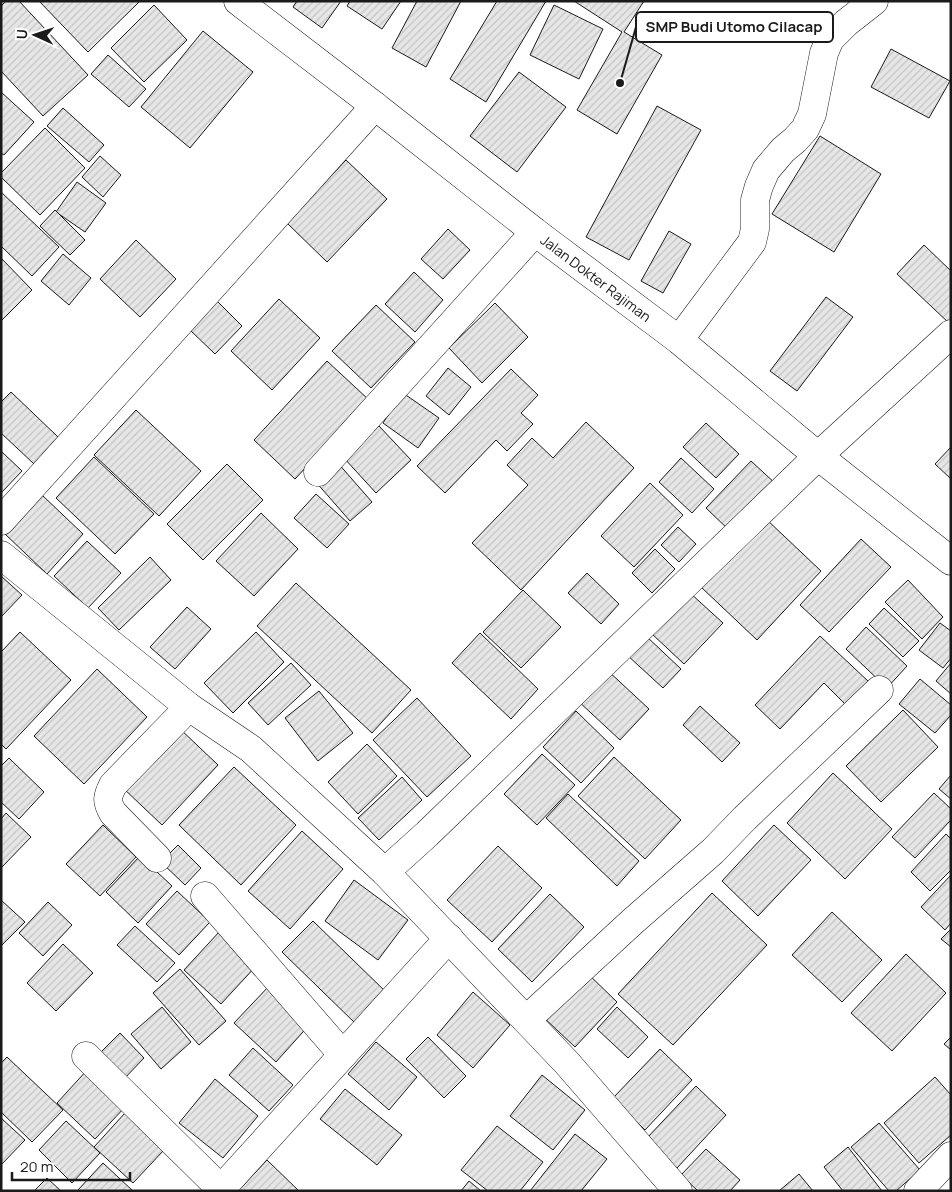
<svg xmlns="http://www.w3.org/2000/svg" width="952" height="1192" font-family="Manrope,sans-serif">
<style>
.building{fill:url(#building-hatch);stroke:#1a1a1a}
.lines{fill:none;stroke-linecap:round;stroke-linejoin:round}
.minor-casing{stroke:#1a1a1a;stroke-width:29}
.minor{stroke:#fff;stroke-width:28}
.labels{text-anchor:middle;dominant-baseline:central;stroke-width:4;stroke-linejoin:round;paint-order:stroke}
.street-label{font-size:14px;fill:#1a1a1a;stroke:#fff}
.leader{fill:none;stroke:#1a1a1a;stroke-width:2}
.callout-dot{fill:#1a1a1a;stroke:#fff;stroke-width:2}
.callout{fill:#fff;stroke:#1a1a1a;stroke-width:2}
.callout-label{font-size:15px;text-anchor:middle;font-weight:bold;fill:#1a1a1a}
</style>
<defs>
<pattern id="building-hatch" width="6" height="6" patternUnits="userSpaceOnUse" patternTransform="scale(1.25)"><rect width="6" height="6" fill="#e6e6e6"/><path d="M-1 1l2-2M0 6l6-6M5 7l2-2" fill="none" stroke="#c5c5c5"/></pattern>
</defs>
<rect width="100%" height="100%" fill="#fff"/>
<g class="building">
<path d="M6,1H19L88,75L43,116L1,71V6Z"/>
<path d="M39,1H140L88,52Z"/>
<path d="M297,1H341L322,28L293,7Z"/>
<path d="M350,1H401L382,29L347,6Z"/>
<path d="M417,1H461L426,67L392,48Z"/>
<path d="M497,1H546L486,102L450,79Z"/>
<path d="M574,1H644L624,32L662,55L617,134L577,110L622,32Z"/>
<path d="M154,5L187,40L144,82L111,48Z"/>
<path d="M554,5L603,29L579,79L530,55Z"/>
<path d="M203,31L253,72L190,148L141,107Z"/>
<path d="M891,49L950,81L929,118L871,87Z"/>
<path d="M108,55L146,89L129,107L91,74Z"/>
<path d="M519,72L566,107L517,172L470,136Z"/>
<path d="M1,92L34,122L4,155L1,153Z"/>
<path d="M657,106L701,130L629,260L586,237Z"/>
<path d="M63,108L104,145L89,162L47,126Z"/>
<path d="M45,128L85,168L40,215L1,177V173Z"/>
<path d="M820,136L881,174L834,252L772,214Z"/>
<path d="M100,156L121,175L103,197L82,177Z"/>
<path d="M346,160L387,199L327,262L287,223Z"/>
<path d="M77,182L106,203L85,232L56,212Z"/>
<path d="M1,192L59,247L32,276L1,246Z"/>
<path d="M55,210L85,240L70,255L40,226Z"/>
<path d="M448,229L470,250L443,279L421,259Z"/>
<path d="M669,231L691,244L663,293L641,281Z"/>
<path d="M136,240L176,279L140,317L100,279Z"/>
<path d="M924,245L951,271V325L897,274Z"/>
<path d="M63,254L91,278L69,305L41,281Z"/>
<path d="M1,258L32,290L1,321Z"/>
<path d="M414,272L443,300L415,332L385,304Z"/>
<path d="M826,297L853,317L797,391L770,371Z"/>
<path d="M279,299L320,338L272,390L231,351Z"/>
<path d="M217,301L242,326L215,354L190,330Z"/>
<path d="M495,303L528,337L482,383L449,348Z"/>
<path d="M376,305L415,342L371,388L332,351Z"/>
<path d="M327,361L369,400L295,479L254,440Z"/>
<path d="M448,368L471,387L449,415L426,396Z"/>
<path d="M511,369L538,395L521,413L533,424L507,451L496,440L445,493L417,466Z"/>
<path d="M11,392L58,437L34,464L1,433V402Z"/>
<path d="M403,393L439,418L418,448L383,423Z"/>
<path d="M136,410L201,471L159,516L94,455Z"/>
<path d="M586,422L634,468L521,590L472,543L528,485L507,465L532,438L553,458Z"/>
<path d="M706,423L739,454L716,478L683,447Z"/>
<path d="M379,426L411,460L376,493L344,458Z"/>
<path d="M951,447V479L935,464Z"/>
<path d="M1,451L22,471L1,493Z"/>
<path d="M94,457L154,514L115,554L56,498Z"/>
<path d="M681,458L714,489L692,513L659,482Z"/>
<path d="M751,461L777,485L732,533L706,508Z"/>
<path d="M337,462L372,502L350,521L315,481Z"/>
<path d="M227,464L263,500L203,560L167,524Z"/>
<path d="M650,483L683,515L634,567L601,536Z"/>
<path d="M316,494L349,524L327,548L294,518Z"/>
<path d="M42,495L83,534L47,574L5,534Z"/>
<path d="M261,513L298,549L254,596L216,561Z"/>
<path d="M765,518L821,571L757,640L701,587Z"/>
<path d="M678,527L696,544L679,562L661,545Z"/>
<path d="M861,539L891,567L829,632L800,605Z"/>
<path d="M87,541L121,573L88,608L54,576Z"/>
<path d="M655,549L675,569L652,593L632,573Z"/>
<path d="M150,557L171,580L119,630L98,608Z"/>
<path d="M587,573L619,604L601,624L568,593Z"/>
<path d="M1,576L22,595L1,617Z"/>
<path d="M908,580L943,617L922,639L885,602Z"/>
<path d="M296,583L411,690L372,733L257,626Z"/>
<path d="M523,590L561,627L521,668L483,632Z"/>
<path d="M689,592L723,623L684,664L651,633Z"/>
<path d="M187,607L211,629L175,669L150,647Z"/>
<path d="M884,608L919,641L903,657L869,624Z"/>
<path d="M940,623L951,631V658L943,668L919,650Z"/>
<path d="M866,627L907,666L887,688L846,649Z"/>
<path d="M20,632L71,680L6,749L1,744V652Z"/>
<path d="M256,632L284,662L233,713L204,683Z"/>
<path d="M480,633L538,689L511,719L452,663Z"/>
<path d="M645,635L681,669L663,688L627,655Z"/>
<path d="M820,636L869,682L847,706L824,683L780,729L755,705Z"/>
<path d="M291,663L311,685L268,725L248,703Z"/>
<path d="M951,663V694L936,681Z"/>
<path d="M97,669L147,717L84,784L34,736Z"/>
<path d="M606,669L649,709L620,740L577,700Z"/>
<path d="M920,679L951,705V715L935,733L899,704Z"/>
<path d="M319,691L353,733L318,761L285,718Z"/>
<path d="M417,698L471,756L427,797L373,740Z"/>
<path d="M700,706L740,743L722,762L683,725Z"/>
<path d="M903,710L938,747L881,802L846,766Z"/>
<path d="M576,711L614,748L581,783L543,747Z"/>
<path d="M178,727L218,765L162,825L122,787Z"/>
<path d="M367,744L397,776L358,814L328,782Z"/>
<path d="M542,754L575,785L537,825L504,794Z"/>
<path d="M614,757L681,820L645,859L578,796Z"/>
<path d="M9,758L44,792L19,819L1,802V766Z"/>
<path d="M234,767L296,825L241,885L179,825Z"/>
<path d="M833,773L892,829L845,879L787,823Z"/>
<path d="M951,775V799L939,789Z"/>
<path d="M402,777L422,800L379,840L358,818Z"/>
<path d="M934,793L951,809V820L915,858L892,837Z"/>
<path d="M568,794L639,861L617,886L546,818Z"/>
<path d="M6,813L31,837L1,868V819Z"/>
<path d="M103,825L136,857L100,896L66,864Z"/>
<path d="M774,825L811,860L758,916L722,881Z"/>
<path d="M302,831L343,869L290,929L248,891Z"/>
<path d="M946,834L951,839V870L930,891L911,872Z"/>
<path d="M178,845L201,868L185,885L161,862Z"/>
<path d="M498,846L542,888L492,942L447,900Z"/>
<path d="M140,856L172,886L138,923L106,892Z"/>
<path d="M951,875V923L945,930L921,907Z"/>
<path d="M354,880L408,920L378,960L325,921Z"/>
<path d="M177,891L210,922L179,955L146,924Z"/>
<path d="M712,893L767,945L673,1045L618,994Z"/>
<path d="M550,894L584,927L532,982L498,949Z"/>
<path d="M1,900L25,922L1,946Z"/>
<path d="M48,902L72,925L43,956L19,933Z"/>
<path d="M832,912L882,960L842,1002L792,955Z"/>
<path d="M313,921L388,994L357,1025L282,952Z"/>
<path d="M135,926L175,963L157,982L117,945Z"/>
<path d="M951,929V947L941,939Z"/>
<path d="M220,931L257,965L221,1004L184,970Z"/>
<path d="M63,944L93,973L56,1011L27,983Z"/>
<path d="M906,954L946,993L892,1051L851,1013Z"/>
<path d="M180,969L226,1021L199,1045L153,993Z"/>
<path d="M583,969L617,1002L575,1047L540,1014Z"/>
<path d="M270,985L311,1023L276,1062L234,1023Z"/>
<path d="M473,992L510,1025L473,1068L437,1035Z"/>
<path d="M162,1007L191,1042L161,1069L131,1034Z"/>
<path d="M617,1007L648,1037L628,1058L597,1029Z"/>
<path d="M120,1033L144,1058L122,1081L97,1056Z"/>
<path d="M428,1037L466,1076L444,1098L406,1059Z"/>
<path d="M951,1037V1050L944,1044Z"/>
<path d="M376,1042L417,1077L389,1110L348,1074Z"/>
<path d="M253,1048L293,1085L269,1111L229,1075Z"/>
<path d="M660,1049L692,1080L645,1130L612,1099Z"/>
<path d="M7,1057L63,1110L32,1142L1,1112V1063Z"/>
<path d="M88,1069L126,1106L95,1139L57,1103Z"/>
<path d="M542,1075L585,1110L553,1150L510,1116Z"/>
<path d="M935,1077L951,1095V1135L919,1163L884,1123Z"/>
<path d="M215,1079L258,1116L223,1158L179,1123Z"/>
<path d="M696,1086L726,1115L677,1168L646,1139Z"/>
<path d="M345,1089L402,1135L377,1165L320,1119Z"/>
<path d="M125,1113L164,1150L133,1183L94,1147Z"/>
<path d="M1,1118L25,1140L1,1165Z"/>
<path d="M66,1121L100,1153L72,1183L39,1150Z"/>
<path d="M879,1123L920,1170L896,1191H889L851,1147Z"/>
<path d="M497,1126L543,1162L520,1191H488L461,1170Z"/>
<path d="M575,1134L607,1159L581,1191H530Z"/>
<path d="M848,1147L882,1191H843L824,1167Z"/>
<path d="M706,1149L740,1180L730,1191H698L681,1175Z"/>
<path d="M267,1160L299,1191H240L239,1190Z"/>
<path d="M103,1163L133,1191H77Z"/>
<path d="M799,1174L813,1191H779Z"/>
<path d="M47,1178L61,1191H34Z"/>
<path d="M469,1181L481,1191H461Z"/>
</g>
<g class="lines">
<defs>
<g id="minor">
<path d="M238,1L375,106L535,232L679,340L818,456L951,561"/>
<path d="M679,340L752,242L755,229V200L759,186L766,170L783,150L795,140L805,129L812,114L824,53L830,39L846,23L874,1"/>
<path d="M318,472L535,232"/>
<path d="M1,521L375,106"/>
<path d="M1,555L189,707L251,749L385,872L567,1063L678,1191"/>
<path d="M157,858L113,813C106,801 107,797 113,785L189,707"/>
<path d="M385,872L427,834L818,456L951,334"/>
<path d="M205,896L343,1055"/>
<path d="M526,1020L632,922L713,851L745,818L879,690"/>
<path d="M86,1056L223,1191"/>
<path d="M221,1189L449,938"/>
<path d="M918,1191L951,1156"/>
</g>
</defs>
<use href="#minor" class="minor-casing"/>
<use href="#minor" class="minor"/>
</g>
<g class="labels">
<g class="street-label">
<text transform="translate(596 278) rotate(37)">Jalan Dokter Rajiman</text>
</g>
</g>
<path class="leader" d="M620 83L636 27"/>
<circle class="callout-dot" cx="620" cy="83" r="5"/>
<rect class="callout" x="636" y="12" width="197" height="30" rx="5"/>
<g class="callout-label">
<text x="734" y="32">SMP Budi Utomo Cilacap</text>
</g>
<rect width="952" height="1192" fill="none" stroke="#1a1a1a" stroke-width="5"/>
<g transform="translate(35 35) rotate(273)" stroke="#ffffff" stroke-width="4" paint-order="stroke">
<path d="M0-4L9 19L0 12L-9 19Z" fill="#1a1a1a"/>
<text y="-8" font-size="14" font-weight="bold" text-anchor="middle" fill="#1a1a1a">U</text>
</g>
<path d="M12 1172v8h118v-8" fill="none" stroke="#1a1a1a" stroke-width="2.5"/>
<text x="20" y="1172" font-size="15" fill="#1a1a1a" stroke="#ffffff" stroke-width="4" paint-order="stroke">20 m</text>
</svg>
